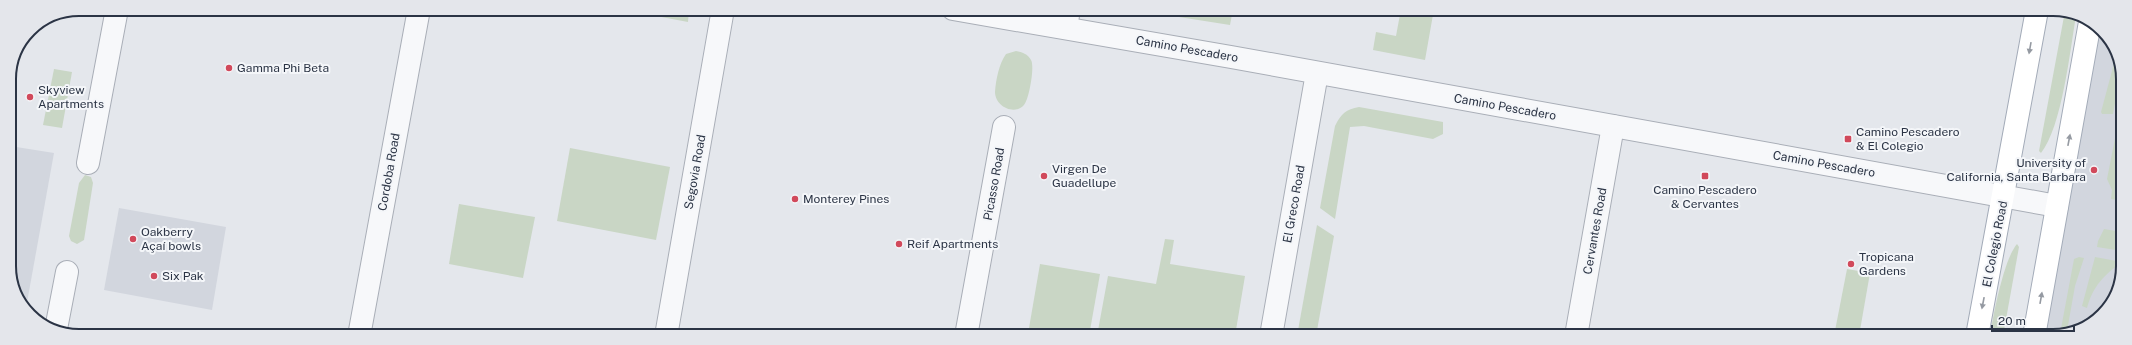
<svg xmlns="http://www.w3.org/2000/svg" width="2132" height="345" font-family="'Public Sans',sans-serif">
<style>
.built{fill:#d2d6de}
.green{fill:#c9d6c5}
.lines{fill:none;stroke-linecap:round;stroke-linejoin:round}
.minor-casing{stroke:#a9aeb7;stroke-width:24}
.major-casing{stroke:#a3abb8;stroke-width:24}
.minor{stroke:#f7f8fa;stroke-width:22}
.major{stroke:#fff;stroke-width:22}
.oneway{fill:#959aa2}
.poi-dot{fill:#d1495b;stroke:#f4f6f9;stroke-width:1.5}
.labels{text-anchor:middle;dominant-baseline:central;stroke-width:4;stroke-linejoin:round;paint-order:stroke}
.street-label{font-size:12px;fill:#2b3445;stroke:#f4f6f9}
.poi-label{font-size:12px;fill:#2b3445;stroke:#f4f6f9;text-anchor:start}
.rim{fill:none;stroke:#2b3445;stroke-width:2}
</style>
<rect width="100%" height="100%" fill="#e4e7ec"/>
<g class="built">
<path d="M2099,26L2122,65V275L2099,319L2054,336H2037Z"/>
<path d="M10,146L54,153L26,308L11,284Z"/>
<path d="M119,208L226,227L212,310L104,290Z"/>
</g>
<g class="green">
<path d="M619,9H689L688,22Z"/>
<path d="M1128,9H1233L1230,25Z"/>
<path d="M1401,9H1434L1425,60L1373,50L1376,32L1396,36Z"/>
<path d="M2065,11L2076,16C2070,50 2062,127 2041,153L2039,151Z"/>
<path d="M1016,51C1022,52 1028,54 1031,60C1035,66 1029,100 1024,105C1014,116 995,106 995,92C996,79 999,64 1006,54Z"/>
<path d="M2116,56L2122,66L2113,114H2102L2101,112Z"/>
<path d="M54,69L72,72L62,128L43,125Z"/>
<path d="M1359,107L1443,122V134L1433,139L1364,126L1350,127L1335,219L1320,208L1335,126C1341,114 1346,109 1359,107Z"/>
<path d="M2118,123H2120L2122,201L2111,199L2112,190L2107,179Z"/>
<path d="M570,148L670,167L656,240L557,221Z"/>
<path d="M85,175L91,177L93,183L84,240L77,244L71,241L69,236L79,183Z"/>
<path d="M459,204L535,217L523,278L449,264Z"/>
<path d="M1317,225L1334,236L1316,336H1297Z"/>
<path d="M2104,229L2122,232V251L2097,247L2098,241Z"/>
<path d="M1165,239L1174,240L1170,264L1245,276L1235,336H1097L1108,276L1156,284Z"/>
<path d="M2017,244L2019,247L2003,336H1990C1993,315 2004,259 2017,244Z"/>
<path d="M2079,257L2084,258L2075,286L2067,331L2060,334L2074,259Z"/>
<path d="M2095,257L2122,262C2104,275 2093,286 2087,308L2082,306Z"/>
<path d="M1040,264L1100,274L1089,336H1072L1029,328Z"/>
<path d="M1847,269L1870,273L1859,336H1834Z"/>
<path d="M2119,282L2103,311H2101L2112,287Z"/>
</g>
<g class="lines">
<defs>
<g id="minor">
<path d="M953,9L1231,57L2057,206"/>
<path d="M1066,28L1069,9"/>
<path d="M88,163L117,9"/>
<path d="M56,329L67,272"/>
<path d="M359,336L419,9"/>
<path d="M666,336L723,9"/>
<path d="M966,336L1004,127"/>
<path d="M1271,336L1317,73"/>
<path d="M1576,336L1613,126"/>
</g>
<g id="major">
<path d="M1977,336L2037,10"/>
<path d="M2034,336L2090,22"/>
</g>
</defs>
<use href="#minor" class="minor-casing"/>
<use href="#major" class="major-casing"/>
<use href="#minor" class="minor"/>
<use href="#major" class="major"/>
</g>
<defs><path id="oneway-solid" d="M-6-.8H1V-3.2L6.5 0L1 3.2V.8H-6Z"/></defs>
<g class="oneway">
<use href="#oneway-solid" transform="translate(2030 48) rotate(100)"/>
<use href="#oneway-solid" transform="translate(2069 140) rotate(-79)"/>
<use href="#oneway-solid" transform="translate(2041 298) rotate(-80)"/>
<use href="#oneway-solid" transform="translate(1983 303) rotate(101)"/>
</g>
<g class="poi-dot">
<circle cx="229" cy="68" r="4"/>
<circle cx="30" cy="97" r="4"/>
<rect x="1844" y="135" width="8" height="8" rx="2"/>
<circle cx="2094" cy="170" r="4"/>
<circle cx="1044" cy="176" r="4"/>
<rect x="1701" y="172" width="8" height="8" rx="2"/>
<circle cx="795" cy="199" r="4"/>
<circle cx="133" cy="239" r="4"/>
<circle cx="899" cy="244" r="4"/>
<circle cx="1851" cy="264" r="4"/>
<circle cx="154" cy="276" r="4"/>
</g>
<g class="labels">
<g class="street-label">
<text transform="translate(1187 49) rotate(10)">Camino Pescadero</text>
<text transform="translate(1505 107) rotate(10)">Camino Pescadero</text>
<text transform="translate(1824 164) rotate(10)">Camino Pescadero</text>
<text transform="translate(389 172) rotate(-80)">Cordoba Road</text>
<text transform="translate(695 172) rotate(-80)">Segovia Road</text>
<text transform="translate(994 184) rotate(-80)">Picasso Road</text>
<text transform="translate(1294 204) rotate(-80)">El Greco Road</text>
<text transform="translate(1595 231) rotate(-80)">Cervantes Road</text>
<text transform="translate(1995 244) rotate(-79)">El Colegio Road</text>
</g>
<g class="poi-label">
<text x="237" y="68">Gamma Phi Beta</text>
<text x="38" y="90">Skyview<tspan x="38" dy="14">Apartments</tspan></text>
<text x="1856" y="132">Camino Pescadero<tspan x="1856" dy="14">&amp; El Colegio</tspan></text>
<text x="2086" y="163" text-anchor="end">University of<tspan x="2086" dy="14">California, Santa Barbara</tspan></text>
<text x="1052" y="169">Virgen De<tspan x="1052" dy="14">Guadellupe</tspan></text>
<text x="1705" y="190" text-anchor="middle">Camino Pescadero<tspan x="1705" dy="14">&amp; Cervantes</tspan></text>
<text x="803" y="199">Monterey Pines</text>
<text x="141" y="232">Oakberry<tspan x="141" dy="14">Açaí bowls</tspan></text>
<text x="907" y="244">Reif Apartments</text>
<text x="1859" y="257">Tropicana<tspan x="1859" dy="14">Gardens</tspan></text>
<text x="162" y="276">Six Pak</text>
</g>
</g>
<path d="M0 0H2132V345H0ZM79 16H2053A63 63 0 0 1 2116 79V266A63 63 0 0 1 2053 329H79A63 63 0 0 1 16 266V79A63 63 0 0 1 79 16Z" fill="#e4e6eb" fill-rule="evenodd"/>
<path class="rim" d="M79 16H2053A63 63 0 0 1 2116 79V266A63 63 0 0 1 2053 329H79A63 63 0 0 1 16 266V79A63 63 0 0 1 79 16Z"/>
<path d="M1992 325v6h82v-6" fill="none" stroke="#2b3445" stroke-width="2"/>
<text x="1998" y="325" font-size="12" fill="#2b3445" stroke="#f4f6f9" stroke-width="3" paint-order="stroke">20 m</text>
</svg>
